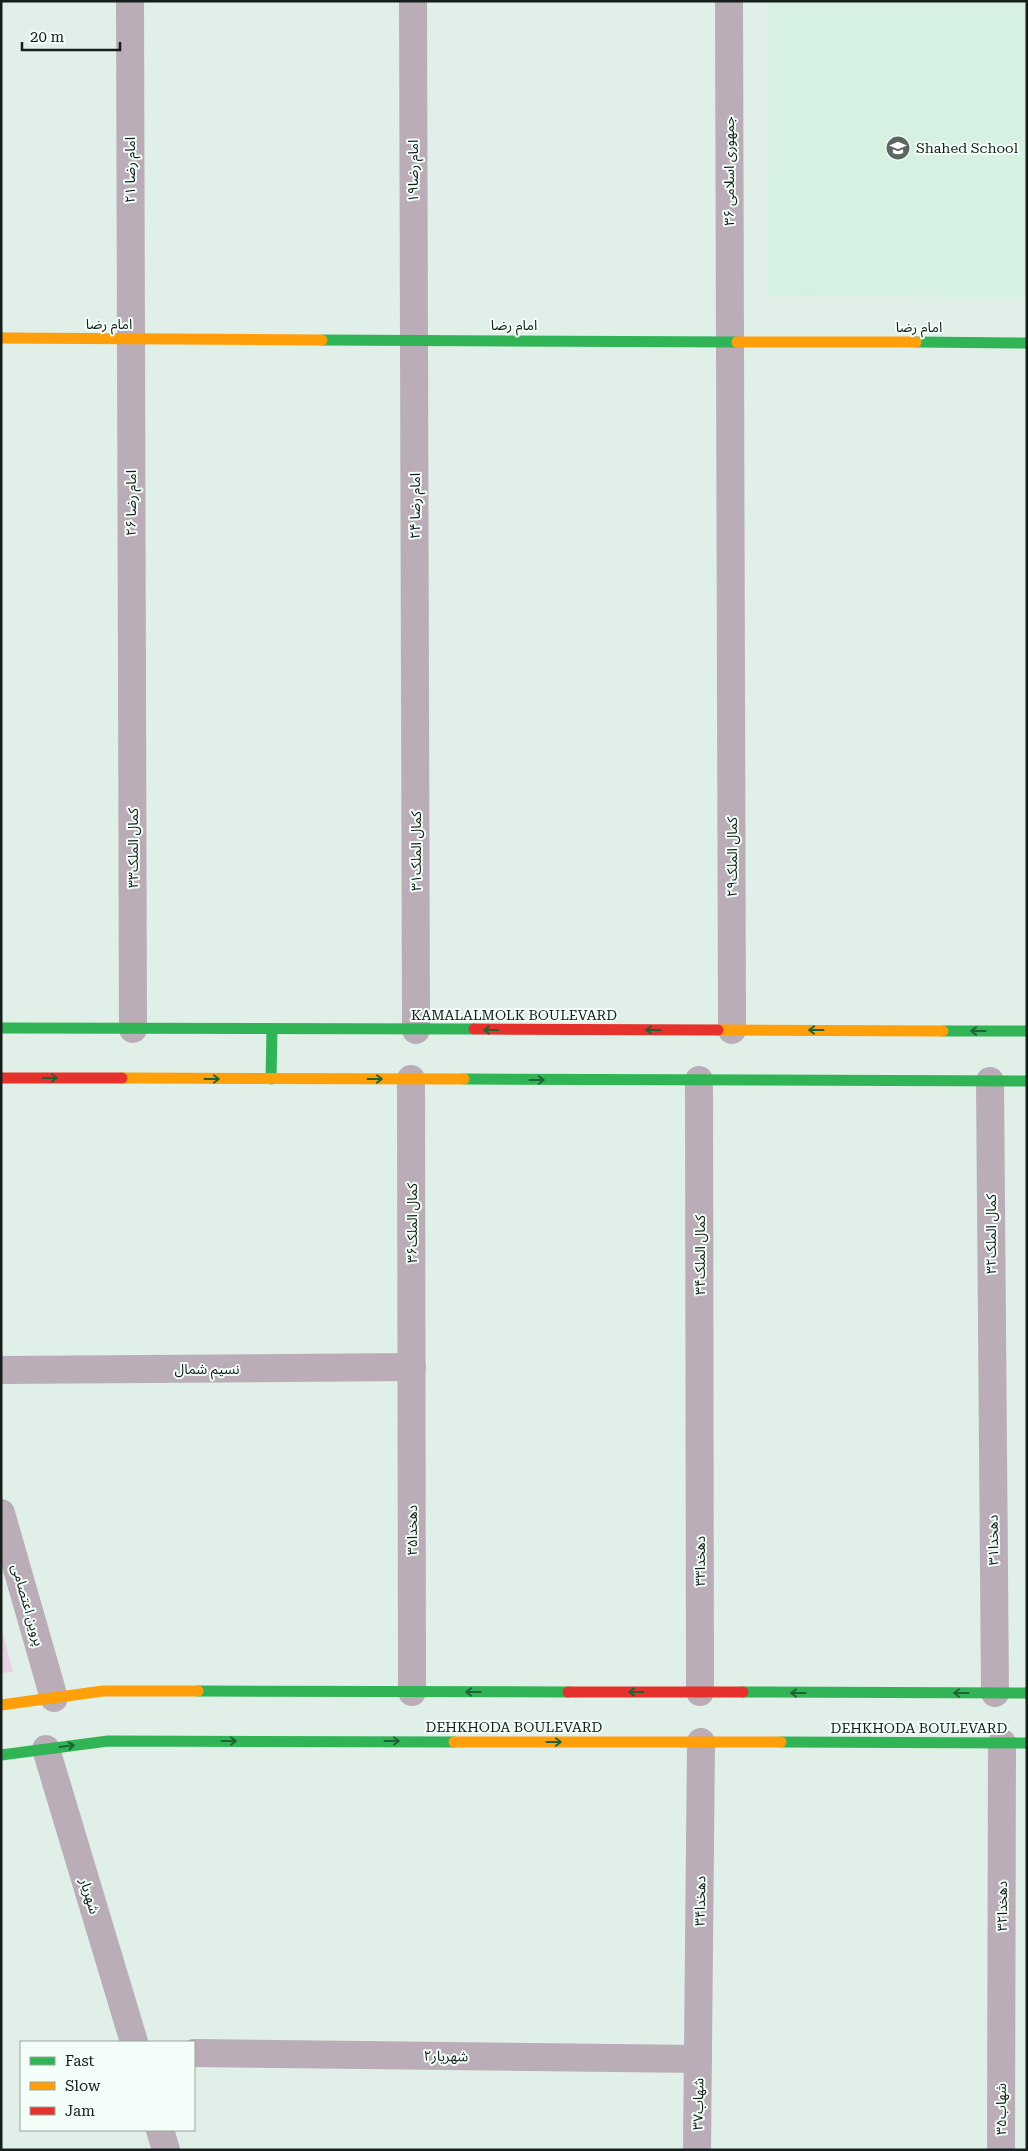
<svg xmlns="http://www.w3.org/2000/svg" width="1028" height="2151" font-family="'Roboto Serif','Noto Sans Arabic',serif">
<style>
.built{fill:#d6f0e2}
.green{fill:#ead2e5}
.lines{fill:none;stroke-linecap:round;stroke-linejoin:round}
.street{stroke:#baadb7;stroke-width:28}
.fast{stroke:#30b455;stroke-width:11}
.slow{stroke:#ff9f0a;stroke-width:11}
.jam{stroke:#e5322d;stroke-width:11}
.oneway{stroke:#216235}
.labels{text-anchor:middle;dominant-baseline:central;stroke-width:4;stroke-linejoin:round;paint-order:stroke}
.poi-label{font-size:14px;fill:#151e1a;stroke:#f3fef8;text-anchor:start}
.street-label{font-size:14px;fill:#151e1a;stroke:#f3fef8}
</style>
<rect width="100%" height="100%" fill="#e0efe7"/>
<path class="built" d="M769,1H1027V297L768,295Z"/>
<path class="green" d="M1,1627L13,1672L1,1673Z"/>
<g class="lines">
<g class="street">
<path d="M130,1L133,1029"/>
<path d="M413,1L416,1030"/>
<path d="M729,1L732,1030"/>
<path d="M411,1079L412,1692"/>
<path d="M699,1080L700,1692"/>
<path d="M990,1081L995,1693"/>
<path d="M1,1370L412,1367"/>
<path d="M1,1513L54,1698"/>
<path d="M46,1749L134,2042"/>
<path d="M194,2053L698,2059"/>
<path d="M160,2130L166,2150"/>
<path d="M697,2150L701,1742"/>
<path d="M1001,2150L1002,1743"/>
</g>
<g class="fast">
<path d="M322,340L737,342"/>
<path d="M916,342L1027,343"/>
<path d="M1,1028L474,1029"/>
<path d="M943,1031H1027"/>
<path d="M271,1079L272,1029"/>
<path d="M464,1079L1027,1081"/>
<path d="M198,1691L568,1692"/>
<path d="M743,1692L1027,1693"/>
<path d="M781,1742L1027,1743"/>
<path d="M1,1755L108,1741L454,1742"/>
</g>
<g class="slow">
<path d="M1,338L322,340"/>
<path d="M737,342H916"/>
<path d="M718,1030L943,1031"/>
<path d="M122,1078L464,1079"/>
<path d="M1,1705L103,1691H198"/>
<path d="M454,1742H781"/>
</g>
<g class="jam">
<path d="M474,1029L718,1030"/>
<path d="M1,1078H122"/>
<path d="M568,1692H743"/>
</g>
</g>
<defs><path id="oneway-shaft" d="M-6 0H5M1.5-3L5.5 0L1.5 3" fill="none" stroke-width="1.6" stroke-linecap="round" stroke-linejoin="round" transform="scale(1.25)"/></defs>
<g class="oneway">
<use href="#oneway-shaft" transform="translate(491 1030) rotate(-180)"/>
<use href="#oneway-shaft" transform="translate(653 1030) rotate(-180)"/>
<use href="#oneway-shaft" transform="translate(816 1030) rotate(-180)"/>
<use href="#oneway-shaft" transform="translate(978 1031) rotate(-180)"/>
<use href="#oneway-shaft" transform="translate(50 1078)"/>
<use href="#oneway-shaft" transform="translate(212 1079)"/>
<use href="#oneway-shaft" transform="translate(375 1079)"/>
<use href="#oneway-shaft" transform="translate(537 1080)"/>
<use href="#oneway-shaft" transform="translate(473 1692) rotate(-180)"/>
<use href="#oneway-shaft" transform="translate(636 1692) rotate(-180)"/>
<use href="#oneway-shaft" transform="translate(798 1693) rotate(-180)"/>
<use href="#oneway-shaft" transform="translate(961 1693) rotate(-180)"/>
<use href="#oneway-shaft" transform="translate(229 1741)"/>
<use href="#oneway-shaft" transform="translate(392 1741)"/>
<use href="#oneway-shaft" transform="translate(554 1742)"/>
<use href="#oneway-shaft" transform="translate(67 1746) rotate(-8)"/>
</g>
<defs>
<symbol id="school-disc" viewBox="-11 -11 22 22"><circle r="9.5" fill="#5c6762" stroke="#f3fef8"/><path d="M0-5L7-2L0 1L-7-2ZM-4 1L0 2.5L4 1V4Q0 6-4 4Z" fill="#fff"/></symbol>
</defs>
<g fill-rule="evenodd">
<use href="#school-disc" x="884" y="134" width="28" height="28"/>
</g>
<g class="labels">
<g class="poi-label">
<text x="916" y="148">Shahed School</text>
</g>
<g class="street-label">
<text transform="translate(130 170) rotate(-90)">امام رضا ۲۱</text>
<text transform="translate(413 171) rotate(-90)">امام رضا۱۹</text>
<text transform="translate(729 171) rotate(-90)">جمهوری اسلامی ۳۶</text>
<text x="109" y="324">امام رضا</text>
<text x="514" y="325">امام رضا</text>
<text x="919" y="327">امام رضا</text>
<text transform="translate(131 503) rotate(-90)">امام رضا ۲۶</text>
<text transform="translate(415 506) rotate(-90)">امام رضا ۲۴</text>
<text transform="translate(133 848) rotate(-90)">کمال الملک۳۳</text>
<text transform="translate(416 851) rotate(-90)">کمال الملک۳۱</text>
<text transform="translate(732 857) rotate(-90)">کمال الملک۲۹</text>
<text x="514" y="1015">KAMALALMOLK BOULEVARD</text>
<text transform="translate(412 1223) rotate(-90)">کمال الملک۳۶</text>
<text transform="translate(991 1234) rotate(-90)">کمال الملک۳۲</text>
<text transform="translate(700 1255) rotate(-90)">کمال الملک۳۴</text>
<text x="207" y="1369">نسیم شمال</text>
<text transform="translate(412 1530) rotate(-90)">دهخدا۳۵</text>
<text transform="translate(993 1540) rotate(-91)">دهخدا۳۱</text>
<text transform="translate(700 1561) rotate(-90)">دهخدا۳۳</text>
<text transform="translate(28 1605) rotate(74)">پروین اعتصامی</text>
<text x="514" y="1727">DEHKHODA BOULEVARD</text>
<text x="919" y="1728">DEHKHODA BOULEVARD</text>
<text transform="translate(90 1896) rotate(73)">شهریار</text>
<text transform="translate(700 1901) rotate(-89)">دهخدا۳۴</text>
<text transform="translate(1002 1906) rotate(-90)">دهخدا۳۲</text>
<text transform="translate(446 2056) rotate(1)">شهریار۲</text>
<text transform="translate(698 2104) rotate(-89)">شهاب۳۷</text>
<text transform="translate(1001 2109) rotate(-90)">شهاب۳۵</text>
</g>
</g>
<rect width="1028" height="2151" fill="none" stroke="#151e1a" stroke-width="5"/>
<rect x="20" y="2041" width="175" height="90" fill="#f3fef8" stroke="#9aa49f"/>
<rect x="30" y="2057" width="25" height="8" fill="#30b455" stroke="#9aa49f"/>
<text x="65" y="2066" font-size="15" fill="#151e1a">Fast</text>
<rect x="30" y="2082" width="25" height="8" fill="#ff9f0a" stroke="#9aa49f"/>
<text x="65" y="2091" font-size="15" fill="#151e1a">Slow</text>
<rect x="30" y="2107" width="25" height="8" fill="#e5322d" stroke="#9aa49f"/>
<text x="65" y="2116" font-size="15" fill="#151e1a">Jam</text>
<path d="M22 42v8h98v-8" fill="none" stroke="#151e1a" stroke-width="2.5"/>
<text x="30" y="42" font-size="15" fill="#151e1a" stroke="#f3fef8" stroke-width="4" paint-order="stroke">20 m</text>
</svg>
